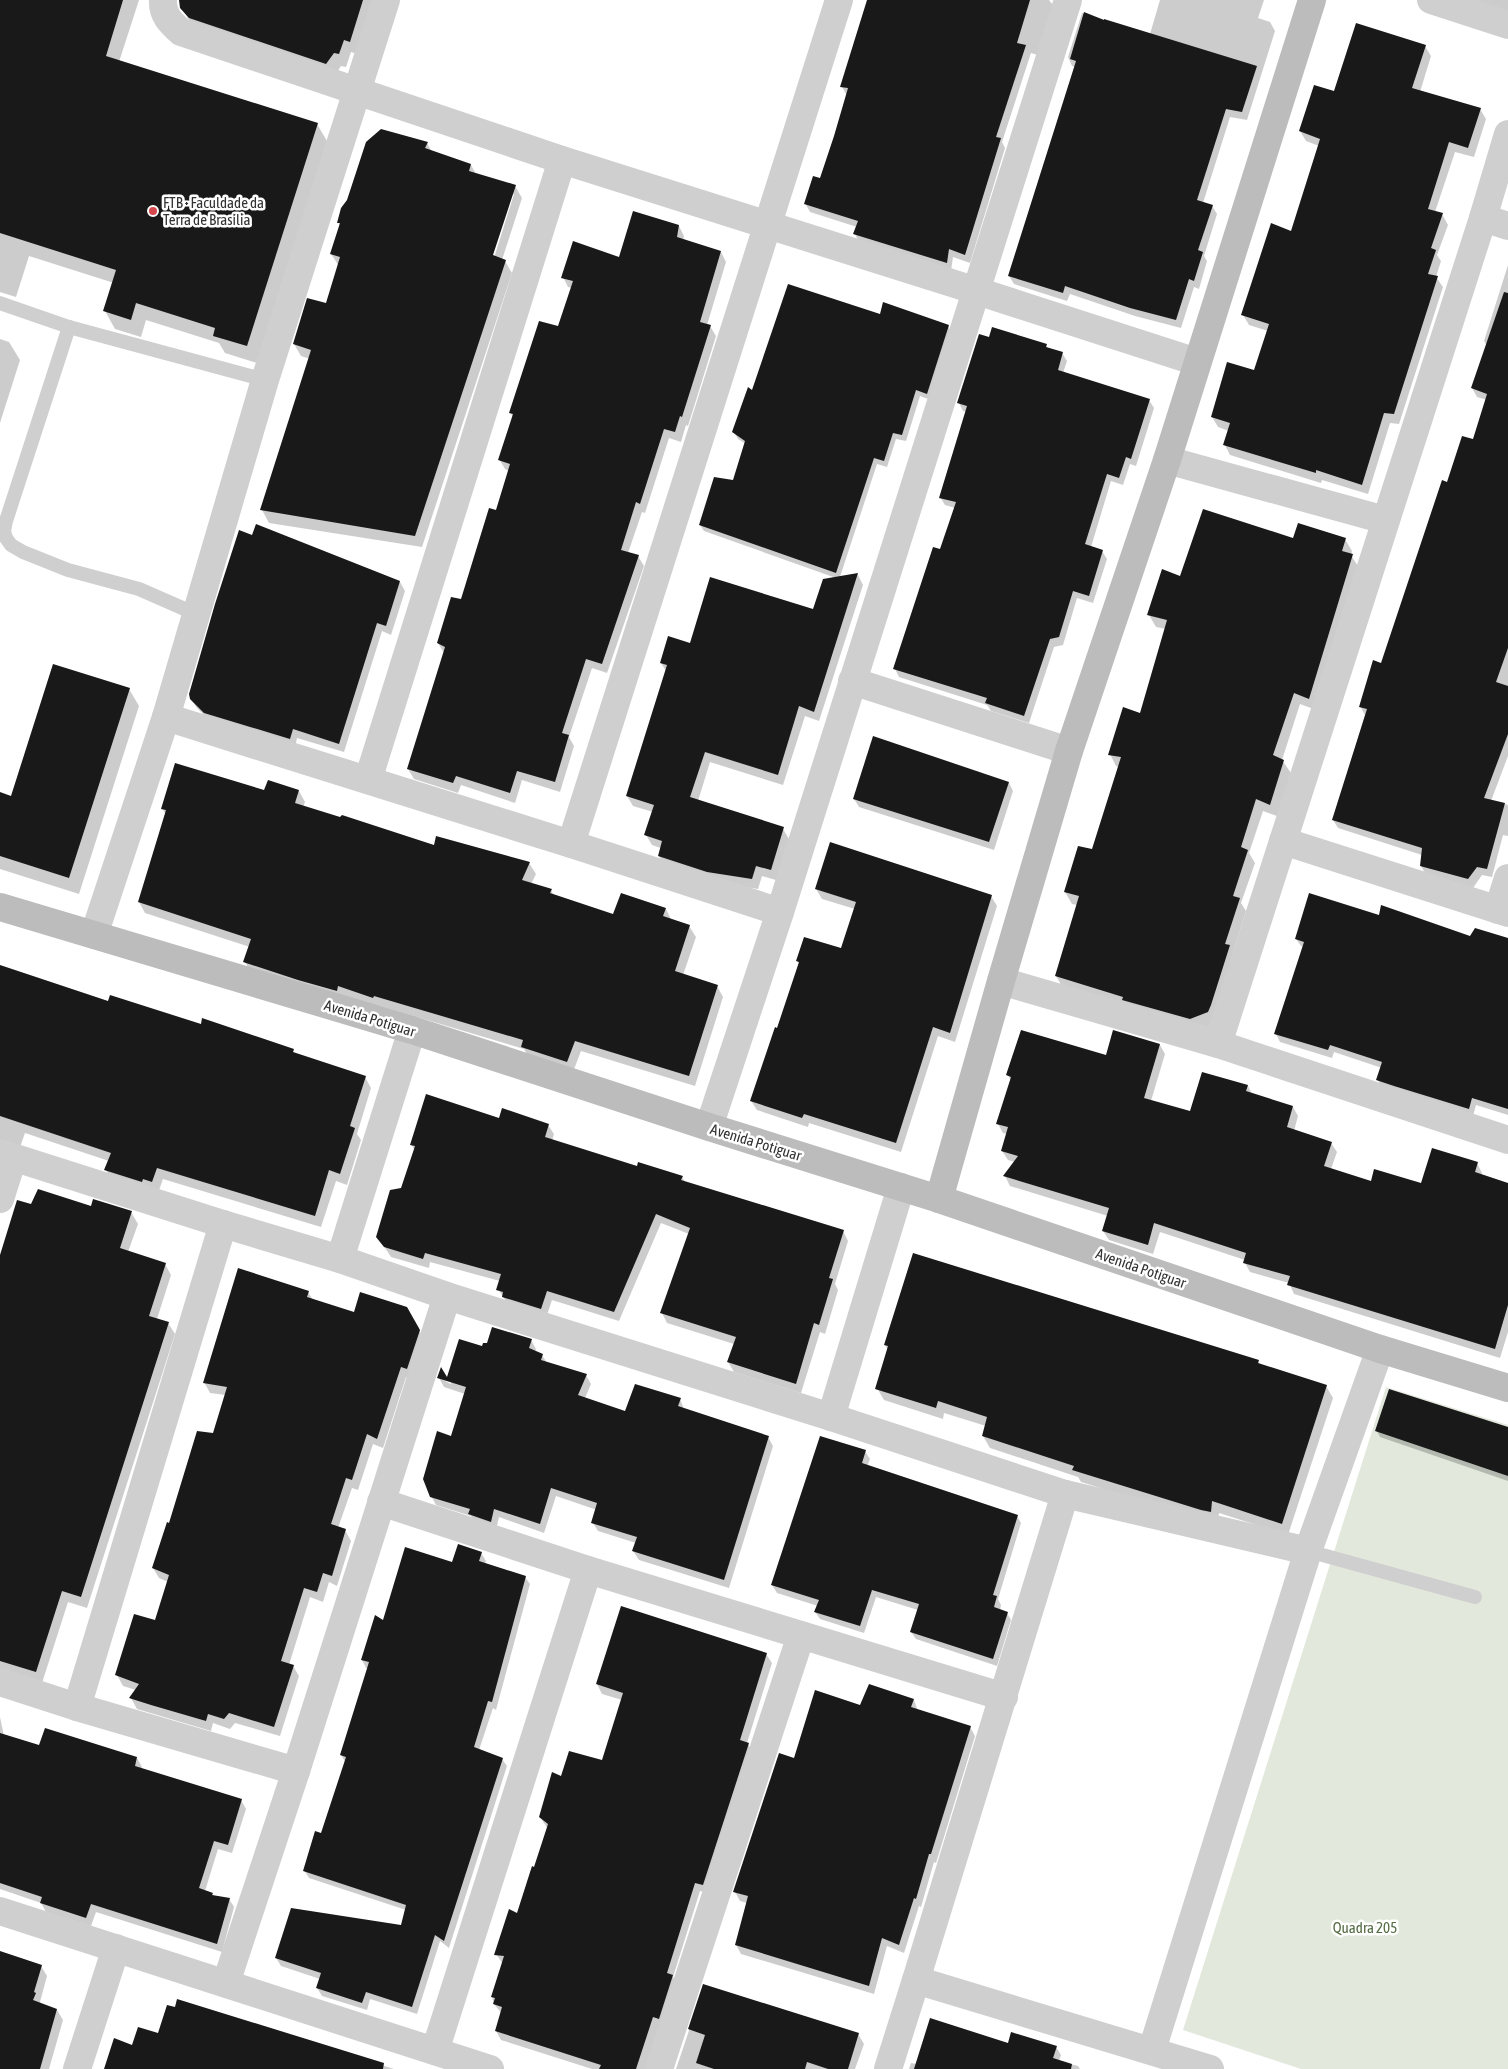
<svg xmlns="http://www.w3.org/2000/svg" width="1508" height="2069" font-family="'Asap Condensed',sans-serif">
<style>
.green{fill:#e2e8dc}
.shadow{fill:#0003;fill-rule:evenodd}
.building{fill:#191919}
.lines{fill:none;stroke-linecap:round;stroke-linejoin:round}
.lane{stroke:#cfcfcf;stroke-width:14}
.street{stroke:#cfcfcf;stroke-width:28}
.secondary{stroke:#bcbcbc;stroke-width:28}
.poi-dot{fill:#d5484e;stroke:#fff;stroke-width:2}
.labels{text-anchor:middle;dominant-baseline:central;stroke-width:5;stroke-linejoin:round;paint-order:stroke}
.poi-label{font-size:15px;fill:#323232;stroke:#fff;text-anchor:start}
.street-label{font-size:15px;fill:#323232;stroke:#fff}
.park-label{font-size:15px;fill:#546b43;stroke:#fff}
</style>
<rect width="100%" height="100%" fill="#fff"/>
<path class="green" d="M1386,1387L1508,1425V2069H1301L1183,2030Z"/>
<g class="shadow">
<path d="M0,0H139L119,62L317,124L327,141L257,363L225,353L219,343L146,320L141,337L115,329L105,311L114,283L29,256L16,297L0,292Z"/>
<path d="M180,0H374L357,54L351,52L346,67L341,66L334,77L191,24L183,10Z"/>
<path d="M868,0H1049L1056,9L1041,56L1031,53L1002,142L1005,148L970,263L953,257L951,271L859,242L855,234L857,227L810,212L805,203L821,180L847,96L842,87Z"/>
<path d="M1160,0H1264L1258,18L1270,22L1275,31L1247,120L1230,117L1203,203L1212,206L1217,214L1204,256L1207,261L1199,289L1194,287L1181,328L1135,316L1070,294L1067,301L1014,284L1009,276L1076,67L1072,66L1068,57L1082,13L1150,34Z"/>
<path d="M1472,0H1508V12Z"/>
<path d="M1425,46L1431,56L1420,92L1480,109L1486,119L1474,157L1455,152L1435,212L1442,214L1448,225L1437,255L1441,261L1436,277L1443,287L1399,424L1390,423L1368,494L1322,480L1321,483L1230,455L1225,445L1229,431L1218,427L1212,417L1255,372L1268,331L1249,325L1243,315L1292,232L1319,146L1306,141L1300,131L1335,93Z"/>
<path d="M381,130L427,143L432,152L471,165L476,174L515,186L522,198L502,260L505,261L512,273L422,547L269,523L262,510L310,359L301,356L294,344L326,305L339,266L331,254L340,226L338,222ZM512,194H514L493,261L490,260Z"/>
<path d="M679,226L684,236L683,241L721,252L726,262L707,325L710,326L716,336L688,426L686,425L681,442L669,438L645,513L642,512L628,553L638,556L644,566L607,673L592,668L569,737L574,746L560,792L522,780L515,803L461,785L458,793L414,779L408,769L444,653L438,643L462,601L496,511L509,471L505,469L499,459L513,417L510,412L559,327L572,288L568,287L563,277L620,259Z"/>
<path d="M1508,265V756L1491,801L1508,805V836L1503,835L1492,877L1482,875L1473,888L1426,875L1421,866L1422,855L1338,828L1333,820L1365,715L1360,706L1382,664L1448,483L1474,441L1487,400L1477,397L1472,388L1487,346L1484,341Z"/>
<path d="M881,316L948,326L952,333L931,400L920,396L906,441L896,439L887,467L877,464L840,577L858,575L863,585L819,721L805,716L783,785L710,762L698,801L783,829L789,839L776,880L762,876L758,889L714,882L665,866L659,856L661,848L652,845L646,835L653,812L633,806L627,796L666,671L661,663L691,644L814,610L836,578L704,531L700,525L734,481L746,444L738,439L734,432L753,392Z"/>
<path d="M0,339L9,342L20,360L0,423Z"/>
<path d="M990,339L1046,345L1048,349L1062,353L1067,361L1063,373L1149,400L1154,408L1136,466L1130,464L1123,485L1111,481L1091,547L1102,551L1107,559L1093,603L1077,598L1063,645L1054,647L1029,723L991,711L987,705L899,677L895,669L941,551L955,508L945,505L940,497L967,412L963,411L959,403Z"/>
<path d="M1345,539L1352,551L1351,555L1359,568L1316,710L1300,704L1282,760L1291,773L1277,816L1263,811L1249,853L1255,863L1241,903L1246,911L1233,952L1236,959L1215,1024L1198,1031L1063,988L1056,976L1077,905L1072,904L1065,892L1093,850L1119,767L1116,766L1110,754L1141,714L1166,629L1156,627L1149,615L1181,578L1294,540Z"/>
<path d="M400,582L405,591L391,635L382,631L344,752L297,738L295,748L211,722L197,708L191,699Z"/>
<path d="M129,689L139,706L79,894L0,869V794L12,797Z"/>
<path d="M1009,783L1013,791L994,850L859,807L854,799Z"/>
<path d="M265,791H299L305,802L303,807L434,846L529,863L536,874L531,884L551,890L554,896L614,915L666,909L672,921L689,926L696,937L683,975L717,986L723,997L695,1086L581,1051L573,1072L529,1058L524,1049L380,1006L379,1008L251,973L245,962L250,947L145,913L139,902L166,815L162,808Z"/>
<path d="M816,889L991,896L997,906L955,1042L938,1036L901,1152L809,1123L808,1127L757,1110L751,1101L778,1029L799,964L798,961L842,950L855,909L822,899Z"/>
<path d="M1380,916L1470,937L1508,940V1115L1476,1105L1473,1116L1382,1088L1378,1080L1382,1068L1334,1052L1332,1058L1280,1042L1276,1034L1304,947L1301,946L1296,939Z"/>
<path d="M0,966L109,1002L293,1051L295,1054L365,1077L371,1088L357,1134L361,1140L347,1185L336,1181L321,1227L163,1179L158,1193L112,1181L106,1170L109,1161L25,1133L19,1150L0,1144Z"/>
<path d="M1160,1045L1165,1054L1151,1101L1191,1112L1203,1073L1248,1086L1252,1094L1293,1107L1298,1116L1294,1131L1331,1143L1337,1152L1331,1169L1371,1182L1422,1185L1477,1163L1482,1173L1481,1175L1508,1184V1332L1500,1358L1294,1294L1289,1283L1250,1272L1245,1263V1260L1160,1232L1153,1254L1109,1240L1103,1231L1108,1216L1010,1186L1005,1176L1015,1162L1008,1160L1002,1151L1007,1134L1003,1133L998,1124L1011,1081L1008,1075L1107,1057Z"/>
<path d="M500,1119L548,1125L554,1134L552,1141L638,1167L682,1177L685,1182L843,1231L848,1241L835,1284L838,1290L825,1334L820,1332L801,1393L734,1372L728,1362L734,1344L667,1323L662,1313L689,1234L661,1223L619,1321L552,1300L546,1318L509,1306L498,1289L500,1281L430,1262L429,1268L391,1257L378,1237L402,1190L415,1151L411,1144Z"/>
<path d="M32,1205L92,1208L131,1212L138,1224L128,1252L165,1264L171,1275L157,1319L168,1323L175,1334L87,1608L68,1602L42,1683L0,1669V1259Z"/>
<path d="M308,1292L313,1300L354,1313L406,1308L425,1341L413,1379L406,1377L383,1448L373,1444L358,1490L352,1488L338,1528L345,1530L351,1541L337,1586L329,1582L323,1602L310,1597L289,1665L293,1666L299,1676L280,1736L235,1723L230,1729L213,1723L211,1731L137,1709L131,1698L136,1690L123,1686L117,1675L155,1622L168,1582L159,1578L153,1568L170,1525L213,1435L226,1395L210,1393L204,1382Z"/>
<path d="M531,1340L536,1349L535,1352L542,1355L547,1363L586,1375L591,1384L585,1398L626,1412L680,1399L684,1409L768,1437L773,1446L729,1588L639,1560L633,1551L636,1543L598,1531L593,1523L597,1510L556,1496L544,1533L499,1517L496,1530L475,1523L471,1516L436,1505L431,1496L465,1394L444,1387L439,1378L451,1384V1381L482,1347Z"/>
<path d="M885,1345L1258,1361L1261,1366L1326,1386L1333,1398L1288,1535L1219,1513L1217,1524L1208,1521L1081,1482L1078,1477L990,1448L983,1436L986,1426L944,1413L943,1419L884,1400L877,1388L888,1350Z"/>
<path d="M1508,1429V1481L1380,1437L1377,1431Z"/>
<path d="M865,1451L870,1459L867,1467L1017,1516L1021,1523L998,1599L1001,1605L1000,1610L1007,1613L1011,1620L997,1666L916,1639L911,1632L918,1610L876,1597L864,1633L820,1619L815,1612L818,1606L777,1593L772,1585Z"/>
<path d="M481,1553L486,1561L485,1564L525,1577L530,1584L496,1710L493,1708L479,1750L502,1759L507,1766L449,1948L440,1941L417,2014L370,1999L367,2010L322,1996L317,1988L320,1979L281,1966L276,1958L402,1927L406,1910L309,1878L304,1870L322,1835L346,1763L341,1755L369,1668H366L362,1660L383,1622L453,1564Z"/>
<path d="M766,1654L772,1663L747,1743L754,1753L708,1893L700,1891L673,1977L678,1986L651,2069H592L501,2040L496,2031L502,2014L494,2004L492,1997L503,1964L496,1954L518,1914L548,1829L540,1817L562,1778L602,1761L622,1700L602,1694L597,1684Z"/>
<path d="M914,1700L918,1711L970,1727L975,1736L936,1863L934,1862L921,1907L919,1906L904,1953L887,1946L874,1994L741,1954L736,1945L747,1903L740,1901L735,1892L794,1759L861,1706Z"/>
<path d="M0,1717L4,1736L40,1747L137,1758L142,1767L141,1769L241,1800L246,1809L232,1853L218,1849L205,1891L212,1894L214,1896L229,1899L234,1907L222,1952L96,1912L91,1926L46,1912L41,1903L0,1889Z"/>
<path d="M0,1957L41,1966L47,1976L40,2002L41,2004L57,2010L63,2020L49,2069H0Z"/>
<path d="M704,1986L858,2034L864,2044L855,2069H676Z"/>
<path d="M178,2001L394,2069H106L132,2047L159,2034L176,2008Z"/>
<path d="M1009,2045L1056,2047L1061,2055L1059,2061L1078,2066L1080,2069H909L911,2063L917,2064Z"/>
</g>
<g class="building">
<path d="M0,0H123L106,56L318,123L247,346L213,336L215,328L136,303L131,320L103,311L116,270L0,233Z"/>
<path d="M179,0H363L350,42L344,40L339,54L334,53L326,64L189,18L180,8Z"/>
<path d="M867,0H1030L1017,43L1026,45L996,137L1001,138L965,255L949,249L947,263L853,234L858,221L804,204L813,176L820,178L834,136L848,88L840,87Z"/>
<path d="M1084,12L1104,20V19L1257,66L1242,112L1226,109L1197,200L1213,205L1198,250L1203,252L1194,281L1189,279L1176,320L1130,308L1065,286L1063,293L1008,276L1076,61L1070,59Z"/>
<path d="M1356,23L1426,45L1412,88L1481,108L1468,148L1449,142L1428,209L1443,213L1431,248L1436,250L1428,274L1438,276L1394,414L1384,413L1362,485L1316,470V473L1223,445L1230,423L1211,417L1227,362L1254,370L1269,324L1241,315L1271,223L1291,231L1320,139L1299,131L1314,85L1334,91Z"/>
<path d="M381,129L428,142L425,148L471,164L469,171L516,185L493,255L506,260L415,536L260,510L311,350L293,344L307,298L326,303L340,257L330,254L340,223H337L341,208L347,200L366,142Z"/>
<path d="M633,211L679,225L677,237L721,251L700,322L711,325L682,417L680,416L675,432L664,429L640,504L636,502L621,550L639,555L602,664L586,659L562,733L569,735L555,782L517,771L510,793L456,776L453,783L407,769L445,647L437,643L451,597L461,599L489,508L496,510L510,464L498,460L513,414L509,413L539,321L558,326L573,281L561,278L573,241L619,257Z"/>
<path d="M788,284L880,314L883,302L949,325L927,394L916,390L902,435L893,433L884,461L874,458L836,573L699,525L714,477L733,480L745,441L732,432L748,387L752,390Z"/>
<path d="M1504,292L1508,293V648L1496,682L1508,686V734L1484,798L1505,803L1487,869L1477,867L1468,879L1420,866L1422,848L1332,820L1367,709L1359,707L1373,660L1381,663L1442,480L1447,482L1462,436L1473,439L1487,394L1471,388Z"/>
<path d="M992,327L1047,344L1046,347L1063,352L1058,370L1150,399L1131,459L1126,457L1119,478L1107,474L1085,544L1103,550L1089,596L1073,591L1059,637L1050,639L1024,716L985,703L987,698L893,669L933,547L940,549L956,502L939,498L967,406L957,403L979,334L989,337Z"/>
<path d="M1203,509L1293,538L1298,523L1346,538L1342,551L1353,554L1309,699L1294,693L1273,755L1284,760L1270,805L1256,799L1241,847L1248,850L1233,896L1240,898L1225,944L1230,945L1211,1005L1208,1012L1190,1019L1122,1000L1123,997L1055,976L1079,896L1064,892L1078,846L1092,849L1121,757L1108,755L1123,707L1140,713L1167,620L1147,615L1162,569L1180,576Z"/>
<path d="M256,524L400,581L386,626L377,623L339,744L293,729L290,739L204,713L190,699L189,694L215,604L239,530L252,535Z"/>
<path d="M858,573L814,712L799,706L778,775L705,752L690,797L784,827L771,870L756,866L752,879L707,872L658,856L662,841L644,835L654,805L626,796L667,665L660,663L668,636L690,643L710,577L813,609L823,579Z"/>
<path d="M53,664L130,688L69,878L0,856V792L11,796Z"/>
<path d="M873,736L1009,782L989,842L853,799Z"/>
<path d="M175,763L264,790L268,780L299,790L295,803L340,817L342,815L434,845L436,836L530,862L522,880L552,889L550,893L613,914L621,893L666,908L663,916L690,925L675,971L718,985L689,1076L575,1041L567,1062L521,1047L523,1040L374,996L373,998L338,986L337,991L298,980L243,962L251,939L138,902L166,810L161,809Z"/>
<path d="M830,842L992,895L950,1033L933,1027L896,1143L804,1114L802,1118L750,1101L775,1027L777,1028L799,962L796,961L804,937L841,948L856,902L815,889Z"/>
<path d="M1309,893L1379,915L1381,905L1470,936L1475,928L1508,938V1109L1472,1098L1469,1109L1394,1086L1376,1080L1382,1062L1330,1045L1328,1050L1274,1034L1304,942L1295,939Z"/>
<path d="M0,965L108,1001L110,995L201,1024L202,1018L294,1049L293,1052L366,1076L350,1126L355,1128L340,1174L329,1170L315,1216L157,1168L152,1182L143,1179L142,1182L104,1170L111,1153L0,1116Z"/>
<path d="M1021,1030L1106,1055L1113,1030L1160,1044L1144,1098L1190,1111L1202,1072L1248,1085L1246,1091L1293,1106L1287,1127L1332,1142L1324,1166L1371,1181L1374,1169L1421,1183L1432,1148L1478,1162L1475,1172L1508,1183V1305L1495,1349L1287,1285L1290,1276L1243,1263L1246,1253L1154,1223L1148,1245L1102,1231L1109,1208L1003,1176L1018,1156L1001,1151L1008,1127L996,1124L1011,1077L1006,1075Z"/>
<path d="M426,1094L499,1118L502,1108L549,1124L545,1137L637,1166L638,1162L683,1176L681,1180L844,1230L829,1278L833,1279L819,1325L814,1323L796,1384L727,1362L736,1337L660,1313L690,1228L656,1214L614,1312L547,1291L541,1309L502,1297L503,1292L496,1290L501,1274L425,1253L423,1259L384,1247L376,1237L390,1190L401,1188L415,1146L410,1145Z"/>
<path d="M38,1189L91,1206L93,1199L132,1211L120,1248L166,1263L149,1316L169,1322L81,1597L62,1591L36,1672L0,1661V1255L17,1200L31,1204Z"/>
<path d="M913,1253L1259,1360L1258,1363L1327,1385L1282,1524L1212,1501L1211,1512L1201,1510L1072,1470L1074,1466L982,1436L987,1417L938,1401L936,1408L875,1389L888,1346L884,1345Z"/>
<path d="M238,1268L309,1291L307,1297L354,1312L360,1292L407,1307L420,1330L407,1369L401,1367L377,1439L367,1434L352,1480L346,1478L331,1524L346,1529L332,1576L323,1573L317,1592L304,1588L281,1661L294,1665L274,1727L229,1713L224,1719L208,1714L206,1721L151,1705L129,1698L139,1684L115,1675L134,1614L155,1620L169,1575L152,1568L167,1522L169,1523L197,1431L213,1433L227,1387L203,1383Z"/>
<path d="M492,1327L532,1339L529,1348L543,1354L541,1360L587,1374L578,1395L625,1411L635,1384L681,1398L678,1406L769,1436L724,1580L632,1551L637,1537L591,1523L597,1503L551,1488L540,1524L494,1509L491,1522L468,1514L470,1509L430,1497L423,1479L437,1431L451,1436L466,1387L437,1378L441,1367L447,1377L459,1339L482,1346L483,1343H487Z"/>
<path d="M1389,1389L1508,1427V1476L1375,1431Z"/>
<path d="M820,1436L866,1450L862,1463L1018,1515L993,1595L997,1596L994,1607L1008,1612L993,1659L910,1632L919,1604L872,1590L860,1626L814,1612L819,1600L771,1585Z"/>
<path d="M458,1544L482,1552L479,1561L526,1576L492,1702L488,1701L474,1747L503,1758L444,1941L435,1935L412,2007L366,1992L362,2003L316,1988L321,1973L275,1958L291,1908L401,1925L406,1905L303,1871L315,1831L321,1833L346,1757L340,1755L369,1662L361,1660L375,1615L383,1620L405,1547L452,1562Z"/>
<path d="M621,1606L767,1653L740,1740L749,1743L703,1885L695,1883L667,1973L673,1975L659,2019L653,2017L636,2069H599L601,2065L495,2031L502,2007L493,2004L495,1998L491,1997L504,1956L494,1955L509,1909L517,1913L532,1866L534,1867L548,1824L539,1817L552,1772L561,1776L569,1751L602,1760L623,1693L596,1684Z"/>
<path d="M869,1684L914,1699L911,1707L971,1726L931,1854H929L916,1899L914,1898L899,1945L882,1938L869,1986L735,1945L748,1896L733,1892L779,1753L794,1758L815,1690L860,1705Z"/>
<path d="M45,1728L137,1757L135,1766L242,1799L228,1845L214,1841L199,1888L213,1893L212,1895L230,1898L217,1944L91,1904L86,1918L40,1903L42,1897L0,1883V1733L39,1745Z"/>
<path d="M0,1951L42,1965L34,1992L36,1993L33,2000L57,2009L40,2069H0Z"/>
<path d="M703,1984L859,2033L848,2069H828L807,2062L805,2069H714L696,2063L705,2035L688,2029Z"/>
<path d="M177,1999L384,2063L383,2069H104L114,2038L132,2045L138,2027L158,2033L167,2005L175,2007Z"/>
<path d="M930,2018L1008,2043L1011,2032L1057,2046L1053,2058L1072,2064L1071,2069H914Z"/>
</g>
<g class="lines">
<g class="lane">
<path d="M0,303L69,327L265,380"/>
<path d="M69,327L6,521L4,531L6,538L11,545L23,552L68,570L139,589L196,614"/>
<path d="M1308,1551L1475,1597"/>
</g>
<g class="street">
<path d="M163,0C162,15 171,23 181,32L562,160L977,291L1197,362"/>
<path d="M1431,0L1508,25"/>
<path d="M1483,218L1508,226"/>
<path d="M1167,460L1385,520"/>
<path d="M852,681L1069,751"/>
<path d="M166,717L571,844L780,912"/>
<path d="M368,780L562,160"/>
<path d="M1283,841L1508,913"/>
<path d="M571,844L839,0"/>
<path d="M1498,910L1508,878"/>
<path d="M94,935L166,717L265,380L386,0"/>
<path d="M1001,981L1218,1044L1508,1140"/>
<path d="M1218,1044L1483,218L1508,134"/>
<path d="M709,1127L780,912L1068,0"/>
<path d="M0,1153L223,1224L340,1259L447,1296L831,1417L1065,1494L1308,1551"/>
<path d="M0,1199L13,1158"/>
<path d="M340,1259L412,1030"/>
<path d="M831,1417L901,1187"/>
<path d="M381,1502L588,1570L1004,1697"/>
<path d="M0,1682L77,1707L296,1771"/>
<path d="M77,1707L223,1224"/>
<path d="M0,1911L490,2069"/>
<path d="M916,1980L1065,1494"/>
<path d="M226,1983L296,1771L447,1296"/>
<path d="M1152,2050L1308,1551L1380,1349"/>
<path d="M435,2051L588,1570"/>
<path d="M77,2069L116,1948"/>
<path d="M659,2069L801,1635"/>
<path d="M888,2069L916,1980L1210,2069"/>
</g>
<g class="secondary">
<path d="M0,907L412,1030L709,1127L939,1199L1380,1349L1508,1388"/>
<path d="M939,1199L1001,981L1069,751L1167,460L1312,0"/>
</g>
</g>
<circle class="poi-dot" cx="153" cy="211" r="5"/>
<g class="labels">
<g class="poi-label">
<text x="163" y="202">FTB - Faculdade da<tspan x="163" dy="17">Terra de Brasília</tspan></text>
</g>
<g class="street-label">
<text transform="translate(370 1018) rotate(17)">Avenida Potiguar</text>
<text transform="translate(756 1142) rotate(17)">Avenida Potiguar</text>
<text transform="translate(1141 1268) rotate(19)">Avenida Potiguar</text>
</g>
<g class="park-label">
<text x="1365" y="1927">Quadra 205</text>
</g>
</g>
</svg>
